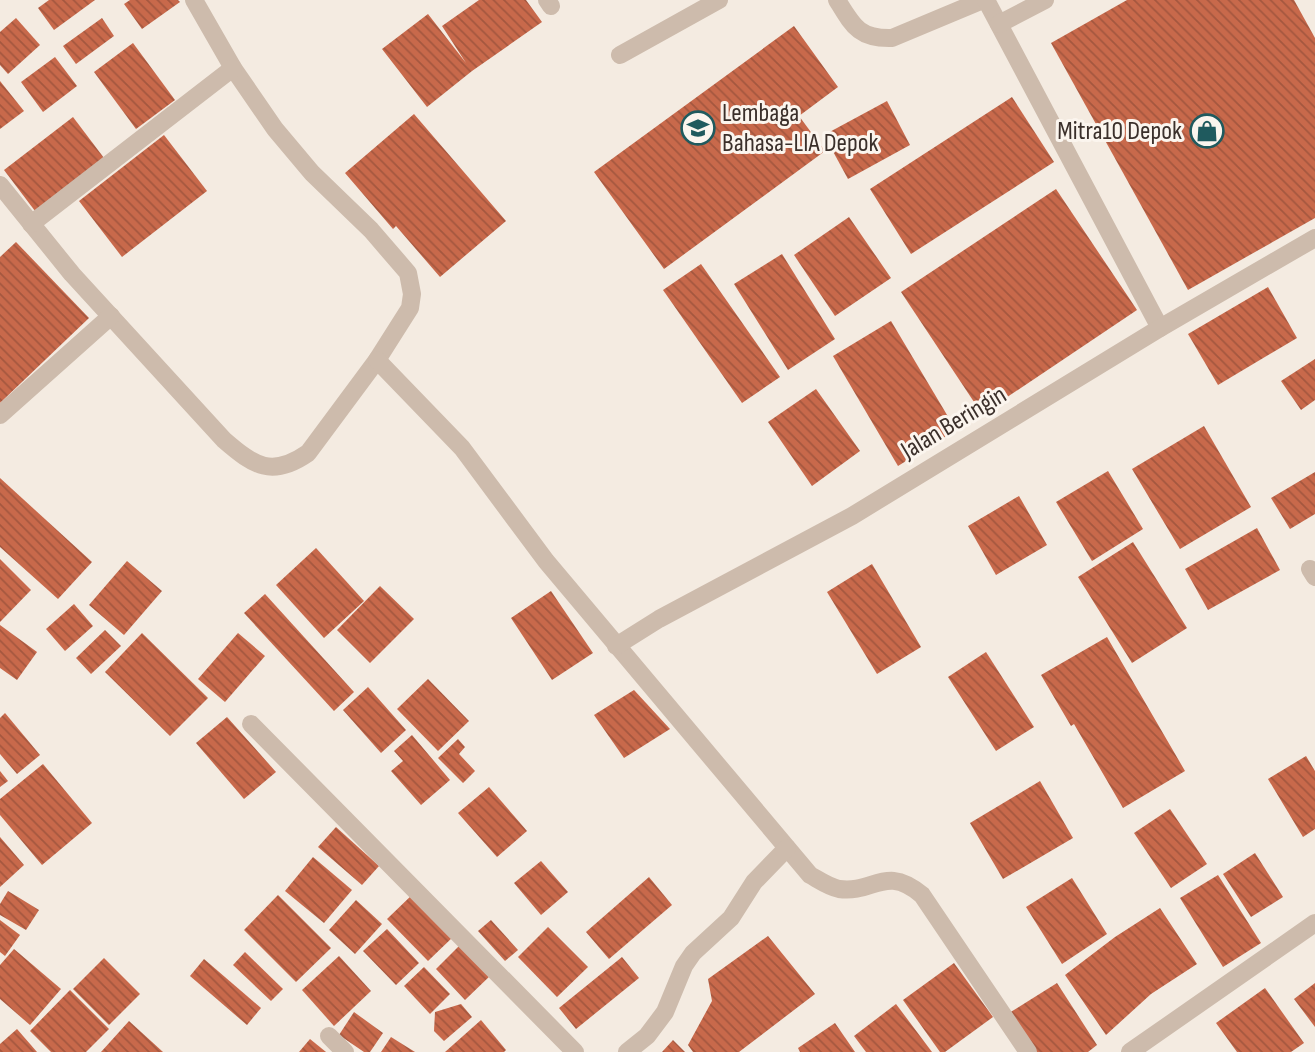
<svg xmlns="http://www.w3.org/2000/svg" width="1315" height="1052" font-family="'Sofia Sans Condensed',sans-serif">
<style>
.building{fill:url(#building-back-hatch)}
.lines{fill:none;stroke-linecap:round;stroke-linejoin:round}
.lane{stroke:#cdbbac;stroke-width:18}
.street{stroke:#cdbbac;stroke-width:18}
.labels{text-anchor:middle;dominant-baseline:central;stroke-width:6;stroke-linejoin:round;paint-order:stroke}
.poi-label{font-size:26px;fill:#3b302b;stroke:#fbf5ee;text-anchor:start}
.street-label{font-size:26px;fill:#3b302b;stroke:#fbf5ee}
</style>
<defs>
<pattern id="building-back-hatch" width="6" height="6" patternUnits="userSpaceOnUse" patternTransform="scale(1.75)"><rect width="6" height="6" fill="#c8694b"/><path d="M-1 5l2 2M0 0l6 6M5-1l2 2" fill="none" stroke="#a4573f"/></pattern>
</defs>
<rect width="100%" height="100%" fill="#f4ebe1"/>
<g class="building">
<path d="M49,0H95L54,30L38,8Z"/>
<path d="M130,0H178L180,2L142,29L124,4Z"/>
<path d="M479,0H526L542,22L472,71L427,107L382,49L428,14L466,63L442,26Z"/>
<path d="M1127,0H1294L1315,38V218L1188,290L1051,43Z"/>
<path d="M16,18L40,45L8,74L0,65V32Z"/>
<path d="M102,18L114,36L76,64L63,46Z"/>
<path d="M794,26L838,87L799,116L825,151L664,269L594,172Z"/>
<path d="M133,43L175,100L136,129L94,72Z"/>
<path d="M55,57L77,86L43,112L21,82Z"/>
<path d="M0,81L24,111L0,129Z"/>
<path d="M1012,97L1054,162L911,254L870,189Z"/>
<path d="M887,101L910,145L848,179L824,135Z"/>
<path d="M414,114L506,221L440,277L396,226L393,229L345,173Z"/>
<path d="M73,117L104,158L35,211L4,170Z"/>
<path d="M164,135L207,191L122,257L79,201Z"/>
<path d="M1056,189L1137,310L982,414L901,292Z"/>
<path d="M849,217L891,278L835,316L794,255Z"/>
<path d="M16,242L89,318L0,403V257Z"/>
<path d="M782,254L835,339L788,370L734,284Z"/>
<path d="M701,264L780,377L742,403L663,290Z"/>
<path d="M1268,287L1297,338L1218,385L1188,334Z"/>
<path d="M891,321L956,430L898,466L833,356Z"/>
<path d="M1315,359V400L1301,410L1281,381Z"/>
<path d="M816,389L860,451L812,486L768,422Z"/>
<path d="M1204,426L1251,507L1180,549L1132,469Z"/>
<path d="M1108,471L1143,529L1092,561L1056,502Z"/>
<path d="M1315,472V514L1290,529L1271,498Z"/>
<path d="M0,478L92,562L58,599L0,547Z"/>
<path d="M1019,496L1047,545L996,575L968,526Z"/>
<path d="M1257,528L1280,570L1208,610L1185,569Z"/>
<path d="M1133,542L1187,628L1132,663L1078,577Z"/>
<path d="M316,548L364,601L324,638L276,585Z"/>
<path d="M0,559L31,590L0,622Z"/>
<path d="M127,561L162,591L124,635L89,605Z"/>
<path d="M872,564L921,647L877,674L827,592Z"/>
<path d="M380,586L414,619L370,663L337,630Z"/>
<path d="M551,591L593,653L552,680L511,618Z"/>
<path d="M265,594L354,692L334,711L244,613Z"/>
<path d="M74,604L93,626L65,651L46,629Z"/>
<path d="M0,625L37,652L17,680L0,668Z"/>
<path d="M105,630L121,646L91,674L76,658Z"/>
<path d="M142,633L208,698L170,736L105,672Z"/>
<path d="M238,633L265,656L225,702L198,679Z"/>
<path d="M1107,637L1185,771L1123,808L1074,724L1071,726L1041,675Z"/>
<path d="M986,652L1034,727L996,751L948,677Z"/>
<path d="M428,679L469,721L438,751L397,709Z"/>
<path d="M368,687L406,730L381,753L343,710Z"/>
<path d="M634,690L670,729L624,758L594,715Z"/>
<path d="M5,713L40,755L17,774L0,754V718Z"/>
<path d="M227,717L276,772L244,799L196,743Z"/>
<path d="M412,735L450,780L421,805L391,771L403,761L394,751Z"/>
<path d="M458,739L465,747L459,754L475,771L463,783L438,758Z"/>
<path d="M1306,756L1315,771V829L1303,837L1268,779Z"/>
<path d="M43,764L92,823L42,865L0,815V799Z"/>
<path d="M0,771L8,781L0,787Z"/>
<path d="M1040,781L1073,838L1003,879L970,823Z"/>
<path d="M489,787L527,831L497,857L458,813Z"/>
<path d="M1170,809L1207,864L1171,888L1134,833Z"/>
<path d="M336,827L379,866L362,885L318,847Z"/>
<path d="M0,837L24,865L0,887Z"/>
<path d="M1255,853L1283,897L1251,917L1223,874Z"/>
<path d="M313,857L352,890L324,923L285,891Z"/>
<path d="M541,861L568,892L541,915L514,883Z"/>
<path d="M1218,875L1261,943L1223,967L1180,898Z"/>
<path d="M649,877L672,905L609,959L586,932Z"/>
<path d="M1072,878L1107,934L1062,964L1026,907Z"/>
<path d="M8,891L39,910L26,930L0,915V904Z"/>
<path d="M414,893L454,936L428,961L387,919Z"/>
<path d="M278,895L331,948L296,982L244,930Z"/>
<path d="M356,900L382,924L355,954L329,930Z"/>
<path d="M1160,908L1197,964L1151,994L1106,1035L1065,975L1115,937Z"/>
<path d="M0,920L20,935L5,956L0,952Z"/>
<path d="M491,920L518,950L505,961L478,931Z"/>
<path d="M548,927L588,967L557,997L518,957Z"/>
<path d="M387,929L419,963L396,985L363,951Z"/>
<path d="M768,936L815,994L739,1052H693L688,1045L712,1001L708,979Z"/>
<path d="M462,943L492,974L465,1000L436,969Z"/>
<path d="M14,949L61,989L30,1025L0,999V965Z"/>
<path d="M245,952L283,989L271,1001L233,965Z"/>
<path d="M339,956L371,991L334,1026L302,990Z"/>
<path d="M622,957L639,978L576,1029L559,1008Z"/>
<path d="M104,958L140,994L109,1025L73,989Z"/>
<path d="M204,959L261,1008L247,1025L190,976Z"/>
<path d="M954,963L993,1017L945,1052H940L903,1000Z"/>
<path d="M424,967L450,994L430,1014L404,986Z"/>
<path d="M1057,983L1097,1045L1088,1052H1034L1009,1013Z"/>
<path d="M1315,983V1027L1294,999Z"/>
<path d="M1265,988L1304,1043L1291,1052H1237L1216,1023Z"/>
<path d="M70,990L109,1029L86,1052H51L30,1031Z"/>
<path d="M461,1004L472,1017L444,1041L434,1031L435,1012Z"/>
<path d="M896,1004L932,1052H866L854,1036Z"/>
<path d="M354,1012L383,1033L370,1052H364L339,1035Z"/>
<path d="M481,1020L506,1050L504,1052H445Z"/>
<path d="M129,1021L163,1052H101Z"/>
<path d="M835,1023L855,1052H800L798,1048Z"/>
<path d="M17,1029L37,1052H0V1044Z"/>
<path d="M391,1037L415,1052H381Z"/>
<path d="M310,1039L326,1052H299Z"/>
<path d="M673,1040L685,1052H662Z"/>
</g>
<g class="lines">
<g class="lane">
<path d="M837,0C853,26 859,39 892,38L983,0"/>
<path d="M986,0L1160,328"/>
<path d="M999,24L1045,0"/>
<path d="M620,55L719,0"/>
</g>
<g class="street">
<path d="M547,0L551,6"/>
<path d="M0,185L72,274L224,440C254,466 272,478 308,453L377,360L410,308L412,294L408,273L371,230L312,173L275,129L233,68L194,0"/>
<path d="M31,224L233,68"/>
<path d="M377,360L462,448L546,561L810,875C819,880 829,887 839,889C874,894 885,864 922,895L1028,1052"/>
<path d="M0,415L111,316"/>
<path d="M1310,569L1315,577"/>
<path d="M616,646L659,619L852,516L1160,328L1315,238"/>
<path d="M251,724L575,1052"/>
<path d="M329,1036L345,1052"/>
<path d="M627,1052L647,1036L665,1012L684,966L693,953L731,918L754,882L787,848"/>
<path d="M1130,1052L1315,923"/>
</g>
</g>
<defs>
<symbol id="school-ring" viewBox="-11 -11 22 22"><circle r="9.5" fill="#fbf5ee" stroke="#1f5a5e" stroke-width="1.5"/><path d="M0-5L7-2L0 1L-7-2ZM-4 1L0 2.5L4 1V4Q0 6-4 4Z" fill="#1f5a5e"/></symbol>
<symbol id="shop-ring" viewBox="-11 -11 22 22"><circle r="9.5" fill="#fbf5ee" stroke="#1f5a5e" stroke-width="1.5"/><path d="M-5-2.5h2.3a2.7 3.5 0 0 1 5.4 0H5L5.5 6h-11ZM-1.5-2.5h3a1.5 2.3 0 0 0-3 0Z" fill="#1f5a5e"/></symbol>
</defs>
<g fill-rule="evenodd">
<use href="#school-ring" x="679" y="109" width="38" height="38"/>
<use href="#shop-ring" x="1188" y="112" width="38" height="38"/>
</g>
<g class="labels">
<g class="poi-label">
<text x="722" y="113">Lembaga<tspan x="722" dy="30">Bahasa-LIA Depok</tspan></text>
<text x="1182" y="131" text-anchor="end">Mitra10 Depok</text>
</g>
<g class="street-label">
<text transform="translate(954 423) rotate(-31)">Jalan Beringin</text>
</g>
</g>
</svg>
